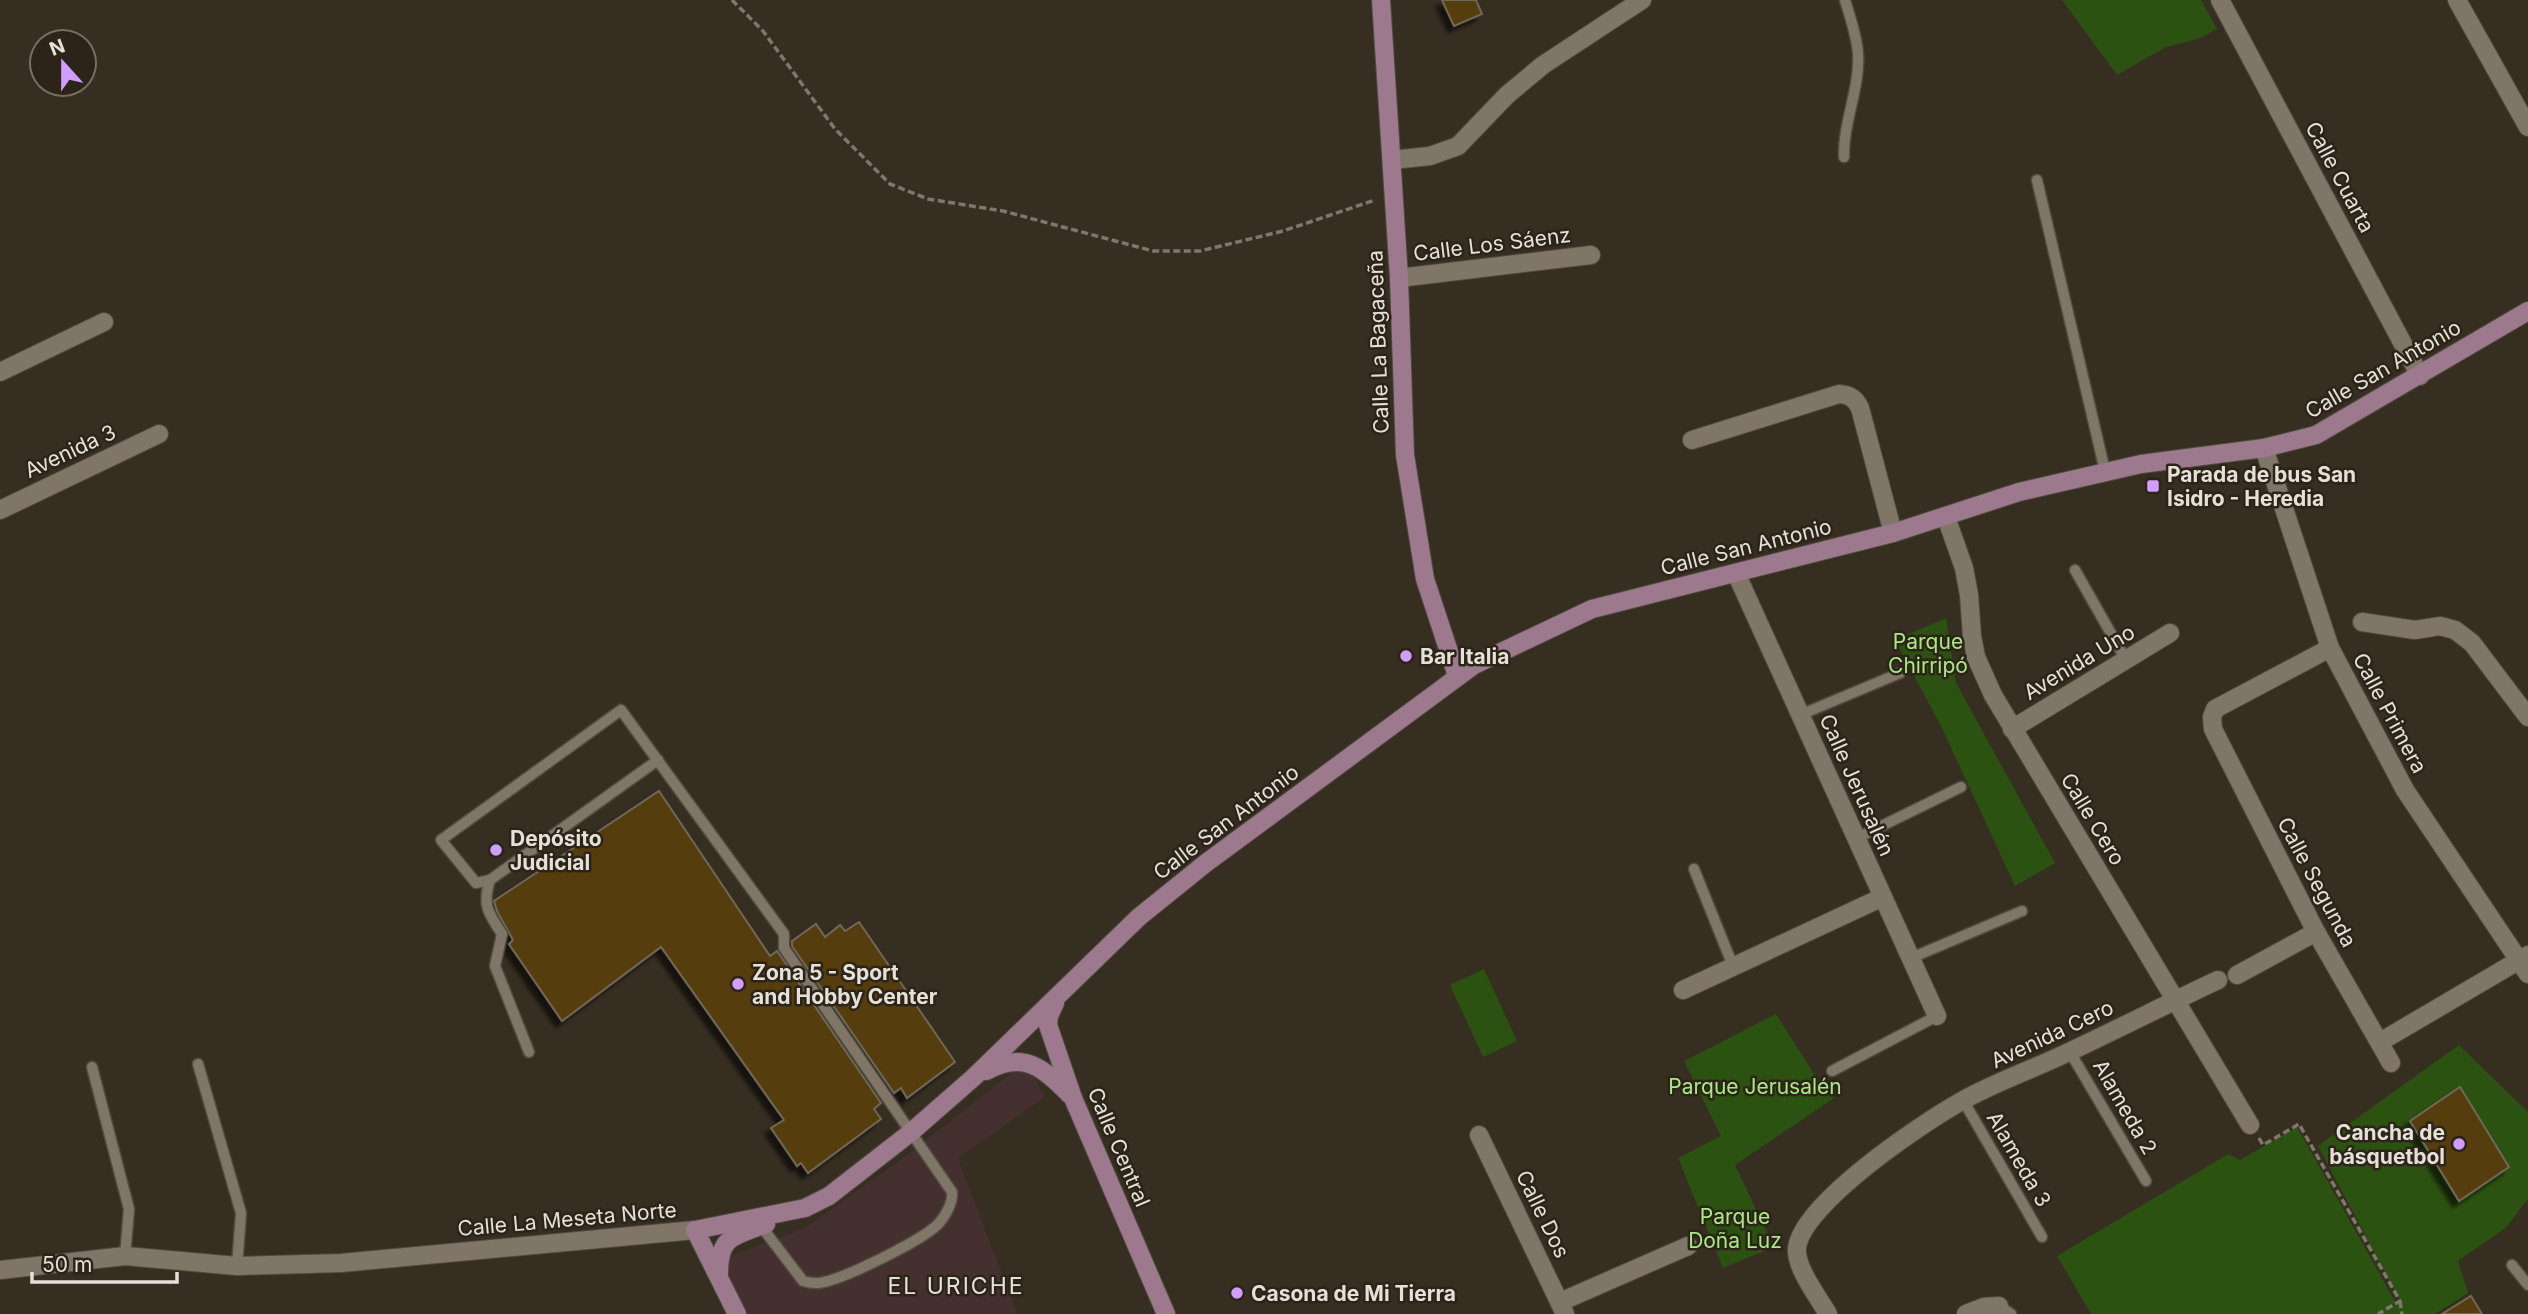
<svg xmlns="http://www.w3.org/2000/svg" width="2528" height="1314" font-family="Inter,sans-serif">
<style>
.commercial{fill:#453030}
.green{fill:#2c5212}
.building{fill:#553c0b;stroke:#706759;stroke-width:2;filter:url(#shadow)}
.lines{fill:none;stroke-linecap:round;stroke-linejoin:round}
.lane-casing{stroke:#514b40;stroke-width:13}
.street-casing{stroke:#514b40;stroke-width:20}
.secondary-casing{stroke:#514b40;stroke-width:20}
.path{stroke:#7e776c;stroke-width:3.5;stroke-dasharray:7 3.5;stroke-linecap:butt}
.lane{stroke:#7f7668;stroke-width:10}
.street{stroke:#7f7668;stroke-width:18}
.secondary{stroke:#9c798d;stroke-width:18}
.poi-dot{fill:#d19dfe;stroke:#2c2418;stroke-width:2.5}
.labels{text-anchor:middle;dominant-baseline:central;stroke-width:5;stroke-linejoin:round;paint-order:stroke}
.street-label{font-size:21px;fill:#e5e0d8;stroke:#2c2418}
.poi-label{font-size:21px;font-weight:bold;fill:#e5e0d8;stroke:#2c2418;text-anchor:start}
.park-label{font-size:21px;fill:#a7e984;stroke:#2c2418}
.neighbourhood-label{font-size:23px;letter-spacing:2px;fill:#e5e0d8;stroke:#2c2418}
</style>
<defs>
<filter id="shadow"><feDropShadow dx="-6" dy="6" stdDeviation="2" flood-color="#0009"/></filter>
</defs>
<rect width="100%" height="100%" fill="#362e21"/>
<path class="commercial" d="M1015,1070L1033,1075L1045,1097L958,1158L1017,1314H745L723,1268L728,1257L805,1228L906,1156Z"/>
<g class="green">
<path d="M2062,0H2201L2217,29L2198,39L2166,47L2117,75Z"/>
<path d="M1946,618L1956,683L2055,863L2015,886L1940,724L1895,640Z"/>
<path d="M1484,969L1517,1041L1483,1057L1450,985Z"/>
<path d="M1776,1014L1816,1077L1834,1098L1735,1165L1774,1247L1723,1268L1678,1158L1721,1136L1684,1061Z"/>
<path d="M2459,1045L2528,1112V1199C2521,1206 2509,1226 2504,1229C2489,1240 2473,1250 2458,1261L2468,1293L2435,1314H2091L2057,1256L2228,1154L2240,1160L2297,1127L2396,1303L2400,1301L2318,1146Z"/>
</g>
<g class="building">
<path d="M1442,0H1476L1482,14L1454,26Z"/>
<path d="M659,791L770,956L777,951L881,1103L874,1109L881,1119L808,1173L801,1163L797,1166L771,1128L784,1120L661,947L562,1021L509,944L513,940L497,911L494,901Z"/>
<path d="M859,922L955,1062L907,1098L901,1088L894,1093L792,946V941L816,924L825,937L840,925L845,931Z"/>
<path d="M2460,1087L2509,1167L2459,1201L2410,1121Z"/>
<path d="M2471,1296L2482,1314H2442Z"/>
</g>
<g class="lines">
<defs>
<g id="lane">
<path d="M1844,157C1843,122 1860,89 1858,54C1857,36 1850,17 1845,0"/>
<path d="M2037,180L2105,471"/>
<path d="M2075,570L2126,660"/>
<path d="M1800,715L1900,673"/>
<path d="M1857,838L1961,787"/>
<path d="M1694,869L1733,966"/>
<path d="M490,880L476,883L441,840L621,710L784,934V948L952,1192C953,1203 947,1213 940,1222C926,1239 847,1277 824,1282C817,1284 810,1283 803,1281L761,1226"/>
<path d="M1911,958L2022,911"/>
<path d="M529,1052L495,966L502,934C488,913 482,905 490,880L658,760"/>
<path d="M2070,1052L2146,1181"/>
<path d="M198,1064L241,1213L237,1266"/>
<path d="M92,1067L129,1209L125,1256"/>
<path d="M1832,1071L1937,1016"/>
<path d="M1963,1100L2042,1237"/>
<path d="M2512,1265L2528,1285"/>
<path d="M1999,1306L2011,1314"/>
</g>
<g id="street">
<path d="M2220,0L2420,376"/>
<path d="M2457,0L2528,127"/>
<path d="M1392,160L1430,156L1458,146L1507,95L1543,65L1642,0"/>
<path d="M1399,278L1591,255"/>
<path d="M0,372L104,322"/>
<path d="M1692,440L1839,394C1850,395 1855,398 1860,408L1893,533"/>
<path d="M2264,448L2330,648L2405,790L2528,974"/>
<path d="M0,510L159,434"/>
<path d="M1946,517L1964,568L1969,595L1972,636L1976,657L1993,695L2250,1125"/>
<path d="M1736,573L1937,1016"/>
<path d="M2362,622L2415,630L2440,626L2455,630L2472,643L2528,717"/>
<path d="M2330,648L2215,709L2212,717L2213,729L2316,932L2391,1063"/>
<path d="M2012,729L2170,633"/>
<path d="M2237,975L2316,932"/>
<path d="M1683,990L1883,897"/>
<path d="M2380,1042L2528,955"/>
<path d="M1479,1135L1565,1314"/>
<path d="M0,1270L125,1256L237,1266L341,1263L695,1230"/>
<path d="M1560,1302L1688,1246"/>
<path d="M1828,1314C1818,1297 1795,1267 1797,1248C1802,1204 1921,1124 1960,1102C1995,1082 2034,1069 2071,1051C2120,1028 2169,1003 2218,980"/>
<path d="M1966,1314L1984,1307L1999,1306"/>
</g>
<g id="secondary">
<path d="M1381,0L1399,278L1405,455L1425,579L1457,676"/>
<path d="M1055,1003L1049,1016L1048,1025L1073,1098L1166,1314"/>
<path d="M986,1071C1024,1050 1043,1068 1070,1095"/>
<path d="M719,1273C719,1235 735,1236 766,1224"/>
<path d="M737,1314L695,1230L805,1208L829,1196L910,1133L973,1078L1139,917L1206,863L1474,665L1592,609L1893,533L2019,492L2141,464L2264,448L2316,435L2528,311"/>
</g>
</defs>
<use href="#lane" class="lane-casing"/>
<use href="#street" class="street-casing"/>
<use href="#secondary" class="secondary-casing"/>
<g class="path">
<path d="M732,0L763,31L835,129L890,184L928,199L1003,211L1153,251H1200L1283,231L1375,200"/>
<path d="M2259,1138L2263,1145L2299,1124L2400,1301L2378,1314"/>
<path d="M2400,1301L2402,1314"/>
</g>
<use href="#lane" class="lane"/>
<use href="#street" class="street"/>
<use href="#secondary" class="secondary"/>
</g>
<g class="poi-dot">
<rect x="2146" y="479" width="14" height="14" rx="3.5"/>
<circle cx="1406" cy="656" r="7"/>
<circle cx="496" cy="850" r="7"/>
<circle cx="738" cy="984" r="7"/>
<circle cx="2459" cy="1144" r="7"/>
<circle cx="1237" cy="1293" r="7"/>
</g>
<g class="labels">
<g class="street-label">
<text transform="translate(2340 177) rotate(62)">Calle Cuarta</text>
<text transform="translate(1492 244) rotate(-7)">Calle Los Sáenz</text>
<text transform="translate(1378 342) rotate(-92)">Calle La Bagaceña</text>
<text transform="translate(2383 369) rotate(-30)">Calle San Antonio</text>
<text transform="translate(70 451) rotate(-25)">Avenida 3</text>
<text transform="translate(1746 547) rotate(-14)">Calle San Antonio</text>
<text transform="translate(2079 662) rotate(-31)">Avenida Uno</text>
<text transform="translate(2390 713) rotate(62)">Calle Primera</text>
<text transform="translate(1857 785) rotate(66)">Calle Jerusalén</text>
<text transform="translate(2093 819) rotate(59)">Calle Cero</text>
<text transform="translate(1226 822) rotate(-37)">Calle San Antonio</text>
<text transform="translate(2317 882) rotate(62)">Calle Segunda</text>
<text transform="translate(2052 1034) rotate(-25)">Avenida Cero</text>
<text transform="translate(2125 1107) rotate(60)">Alameda 2</text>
<text transform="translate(1119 1147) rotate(67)">Calle Central</text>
<text transform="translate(2019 1159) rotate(60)">Alameda 3</text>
<text transform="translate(1543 1214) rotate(64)">Calle Dos</text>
<text transform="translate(567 1219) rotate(-5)">Calle La Meseta Norte</text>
</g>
<g class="poi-label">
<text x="2167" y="474">Parada de bus San<tspan x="2167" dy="24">Isidro - Heredia</tspan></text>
<text x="1420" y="656">Bar Italia</text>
<text x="510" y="838">Depósito<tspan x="510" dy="24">Judicial</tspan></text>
<text x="752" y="972">Zona 5 - Sport<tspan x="752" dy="24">and Hobby Center</tspan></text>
<text x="2445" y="1132" text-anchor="end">Cancha de<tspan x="2445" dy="24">básquetbol</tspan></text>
<text x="1251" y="1293">Casona de Mi Tierra</text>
</g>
<g class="park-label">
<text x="1928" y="641">Parque<tspan x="1928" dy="24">Chirripó</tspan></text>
<text x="1755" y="1086">Parque Jerusalén</text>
<text x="1735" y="1216">Parque<tspan x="1735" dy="24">Doña Luz</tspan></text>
</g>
<g class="neighbourhood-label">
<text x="956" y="1286">EL URICHE</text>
</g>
</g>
<g transform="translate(63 63) rotate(339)"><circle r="33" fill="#2c2418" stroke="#766f65" stroke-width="2"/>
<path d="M0-5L12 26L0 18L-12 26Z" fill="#d19dfe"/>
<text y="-10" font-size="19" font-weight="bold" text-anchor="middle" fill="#e5e0d8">N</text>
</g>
<path d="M32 1272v10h145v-10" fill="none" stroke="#e5e0d8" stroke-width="3.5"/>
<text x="42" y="1272" font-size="21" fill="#e5e0d8" stroke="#2c2418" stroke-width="5" paint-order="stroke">50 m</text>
</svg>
